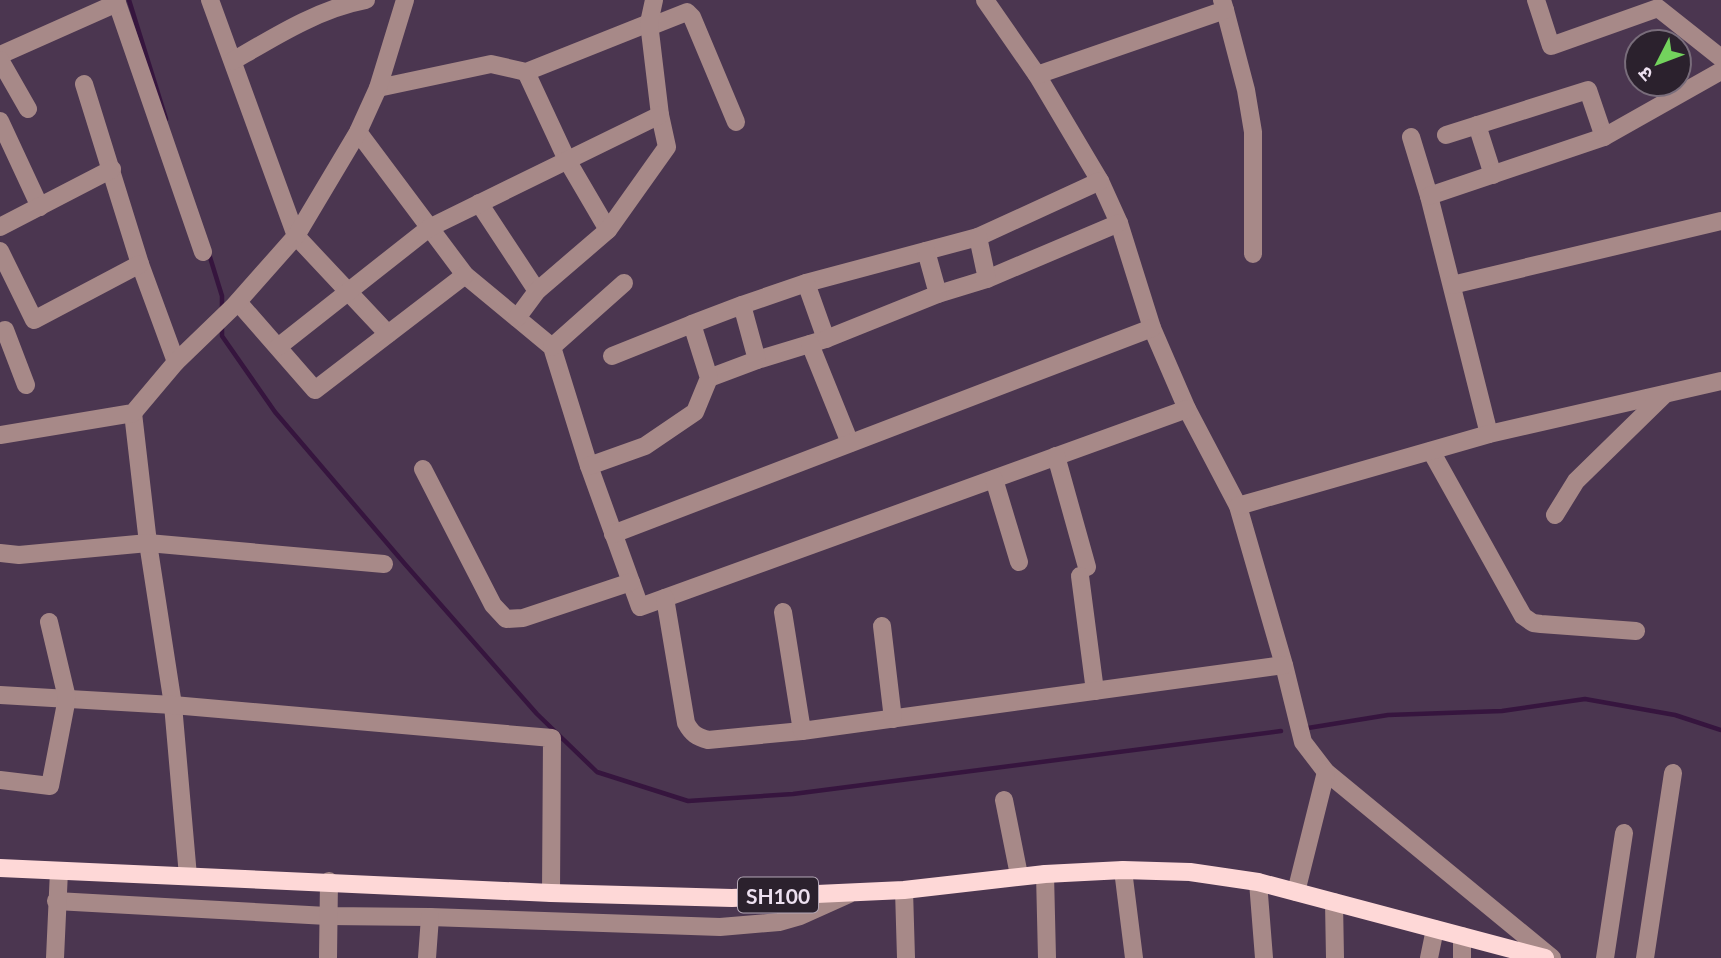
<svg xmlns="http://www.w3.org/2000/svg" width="1721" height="958" font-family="Lato,'Noto Sans Devanagari',sans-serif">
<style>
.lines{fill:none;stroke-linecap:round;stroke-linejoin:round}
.stream{stroke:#36153e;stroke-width:4.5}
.minor{stroke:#a78988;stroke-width:18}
.major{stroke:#fed8d7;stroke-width:18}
.labels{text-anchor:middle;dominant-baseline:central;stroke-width:7;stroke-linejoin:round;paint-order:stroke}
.shield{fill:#2b212d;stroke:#b3a7b6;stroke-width:2}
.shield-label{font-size:21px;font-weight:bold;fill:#ede0f0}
</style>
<rect width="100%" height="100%" fill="#4b3650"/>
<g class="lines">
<g class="stream">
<path d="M129,0L166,119"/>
<path d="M209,254L222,296V310"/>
<path d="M222,325V336L275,412L404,563L537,714L597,772L688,801L793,794L1281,731"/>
<path d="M1308,728L1388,715L1502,711L1585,699L1675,715L1721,730"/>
</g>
<g class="minor">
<path d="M116,0L203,252"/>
<path d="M210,0L296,236L388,334"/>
<path d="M985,0L1037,75L1100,181L1119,223L1152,328L1187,409L1238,506L1284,665L1303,742L1326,772L1552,958"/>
<path d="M1536,0L1551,46L1658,8L1721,58"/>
<path d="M1225,10L1246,90L1253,132V254"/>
<path d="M649,27L687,12L692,17L736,122"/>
<path d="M0,55L117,3"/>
<path d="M0,60L28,109"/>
<path d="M233,61C274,37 318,9 366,0"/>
<path d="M526,72L567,160L608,230"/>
<path d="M1037,75L1225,10L1222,0"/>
<path d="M84,84L140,264L176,362"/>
<path d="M378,88L491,64L526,72L649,23"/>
<path d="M0,121L40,207"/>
<path d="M1477,125L1493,175"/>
<path d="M358,132L465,275L552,347L589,466L640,607L1187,409"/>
<path d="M1446,135L1588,90L1604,137"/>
<path d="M1411,137L1429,196L1489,434"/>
<path d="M1429,196L1604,137L1721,71"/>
<path d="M479,203L537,291"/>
<path d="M0,227L112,169"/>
<path d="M978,237L1100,181"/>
<path d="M0,251L34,320L140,264"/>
<path d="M987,279L1119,223"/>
<path d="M806,283L978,237L987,279L938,294"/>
<path d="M1452,285L1721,221"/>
<path d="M238,302L315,390L465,275"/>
<path d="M742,305L806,283L826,339L757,360"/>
<path d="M517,318L537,291L608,230L667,147L660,115L649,23L654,0"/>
<path d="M692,324L742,305L757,360L709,378"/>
<path d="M5,330L26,385"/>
<path d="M826,339L938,294L926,251"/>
<path d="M810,344L850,443"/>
<path d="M278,347L429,228L660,115"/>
<path d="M552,347L624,283"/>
<path d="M133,413L148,543L173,705L188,876"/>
<path d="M0,435L133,413L176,362L234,306L296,236L358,132L378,88L405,0"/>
<path d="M1431,451L1523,616L1533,623L1541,624L1636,631"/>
<path d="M1056,456L1087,567"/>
<path d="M589,466L645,446L695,412L709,378L692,324L612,356"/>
<path d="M423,469L493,605L506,619L523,618L631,582"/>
<path d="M994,479L1019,562"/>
<path d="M1238,506L1489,434L1721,381"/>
<path d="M1555,515L1576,481L1665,394"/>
<path d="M613,534L1152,328"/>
<path d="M0,553L19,555L148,543L384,564"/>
<path d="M1080,576L1095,691"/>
<path d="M665,598L686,723C692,734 697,737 708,740L802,731"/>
<path d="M783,612L802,731L1284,665"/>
<path d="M882,626L893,719"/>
<path d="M0,695L173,705L552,738L551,893"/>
<path d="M0,780L50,786L67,698L49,622"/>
<path d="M1004,800L1019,875"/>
<path d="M1123,870L1134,958"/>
<path d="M1045,874L1047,958"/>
<path d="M1258,882L1264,958"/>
<path d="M904,890L906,958"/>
<path d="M1296,892L1326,772"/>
<path d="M56,901L327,916L430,917L720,927L779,922L800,916L849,894"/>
<path d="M1334,902L1335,958"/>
<path d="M55,958L59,871"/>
<path d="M328,958L329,881"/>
<path d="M427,958L430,917"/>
<path d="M1429,958L1435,929"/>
<path d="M1462,958V936"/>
<path d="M1605,958L1624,833"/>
<path d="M1645,958L1673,773"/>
</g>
<path class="major" d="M0,868L551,893L732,898L904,890L1045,874L1123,870L1190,872L1258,882L1545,958"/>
</g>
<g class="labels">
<rect class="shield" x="738" y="877.5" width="80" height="35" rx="5"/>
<g class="shield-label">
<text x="778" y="895">SH100</text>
</g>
</g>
<g transform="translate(1658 63) rotate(228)"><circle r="33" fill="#2b212d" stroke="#796d7b" stroke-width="2"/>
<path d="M0-5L12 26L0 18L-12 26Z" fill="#73d25d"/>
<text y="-10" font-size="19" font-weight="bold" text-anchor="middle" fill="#ede0f0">उ</text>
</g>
</svg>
